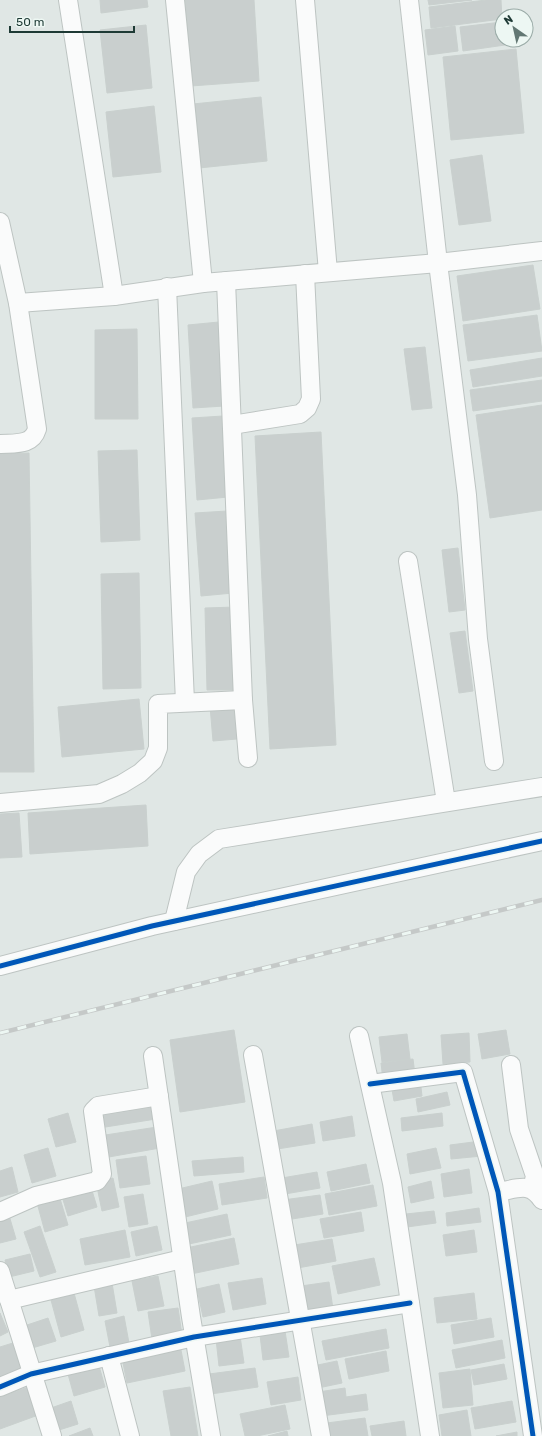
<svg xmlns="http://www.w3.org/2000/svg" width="542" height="1436" font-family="Rubik,sans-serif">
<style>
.building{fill:#c9cfce;stroke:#c9d0ce}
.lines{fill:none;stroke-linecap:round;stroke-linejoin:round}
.minor-casing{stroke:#bdc4c2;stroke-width:20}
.minor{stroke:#fafbfb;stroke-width:18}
.rail-casing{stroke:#c5c9c8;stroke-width:4.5}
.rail{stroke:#edf7f3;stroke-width:3;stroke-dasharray:9;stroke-linecap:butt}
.cycleway-casing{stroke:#edf7f3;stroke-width:8}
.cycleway{stroke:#0057b8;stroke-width:5}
</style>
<rect width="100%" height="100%" fill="#e0e7e5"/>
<g class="building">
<path d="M100,0H147L148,7L101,13Z"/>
<path d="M185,0H254L259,81L191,86Z"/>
<path d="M428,0H472L429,5Z"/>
<path d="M486,0H501L502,19L431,28L429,7Z"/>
<path d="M502,22V40H505V45L463,51L460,27Z"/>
<path d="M146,25L152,88L107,93L100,30Z"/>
<path d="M455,26L458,51L428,55L425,30Z"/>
<path d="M516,49L524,133L451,140L443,57Z"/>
<path d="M261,97L267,161L199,168L193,104Z"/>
<path d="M154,106L161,172L113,177L106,112Z"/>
<path d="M482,155L491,221L459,225L450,160Z"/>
<path d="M533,265L540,309L463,321L457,276Z"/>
<path d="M537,315L542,351L468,361L463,325Z"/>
<path d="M219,322L224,406L193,408L188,325Z"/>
<path d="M137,329L138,419H95V330Z"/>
<path d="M425,347L432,408L412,410L404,349Z"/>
<path d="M542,358V376L473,387L470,370Z"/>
<path d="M542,380V401L473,411L470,390Z"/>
<path d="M542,405V510L490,518L476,415Z"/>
<path d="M223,416L228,497L197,500L192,418Z"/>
<path d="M321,432L336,745L270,749L255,436Z"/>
<path d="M137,450L140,540L101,542L98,451Z"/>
<path d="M29,453L34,772H0V454Z"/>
<path d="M227,511L233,593L201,596L195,513Z"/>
<path d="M458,548L465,610L449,612L442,550Z"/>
<path d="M139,573L141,688L103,689L101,574Z"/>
<path d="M236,607L238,690H207L205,608Z"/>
<path d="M465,631L473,691L459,693L450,633Z"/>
<path d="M139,699L144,749L62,757L58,707Z"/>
<path d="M233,703L237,739L213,741L210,706Z"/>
<path d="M146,805L148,846L30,854L28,813Z"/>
<path d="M19,813L22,857L0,858V814Z"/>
<path d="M234,1030L245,1102L180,1112L170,1040Z"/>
<path d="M506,1030L510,1054L482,1059L478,1034Z"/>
<path d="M469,1033L470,1062L443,1064L441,1035Z"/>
<path d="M407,1034L410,1059L382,1062L379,1037Z"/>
<path d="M413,1059L415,1075L383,1080L381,1063Z"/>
<path d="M420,1079L422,1096L394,1101L391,1084Z"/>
<path d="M447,1092L450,1105L418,1112L416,1099Z"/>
<path d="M153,1101L156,1119L99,1128L96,1110Z"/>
<path d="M68,1113L76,1142L56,1147L48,1119Z"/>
<path d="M442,1113L443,1126L402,1131L401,1118Z"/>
<path d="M352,1116L355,1136L323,1141L320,1122Z"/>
<path d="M312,1124L315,1143L271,1150L268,1132Z"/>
<path d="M157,1127L160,1148L103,1158L99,1136Z"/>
<path d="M481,1141L482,1156L451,1159L450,1145Z"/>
<path d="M48,1148L56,1176L32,1183L24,1155Z"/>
<path d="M436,1148L441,1168L410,1174L407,1154Z"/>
<path d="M146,1156L150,1184L120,1188L116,1160Z"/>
<path d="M243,1157L244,1172L194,1176L192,1161Z"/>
<path d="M366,1164L370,1183L331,1191L327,1172Z"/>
<path d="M12,1167L18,1192L0,1197V1171Z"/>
<path d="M469,1169L472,1193L444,1197L441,1174Z"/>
<path d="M317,1172L320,1188L279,1195L276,1179Z"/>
<path d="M264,1177L267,1198L222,1205L219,1184Z"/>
<path d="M113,1178L119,1207L102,1211L96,1182Z"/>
<path d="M212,1181L218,1209L181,1218L174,1190Z"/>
<path d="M431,1181L434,1198L411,1203L408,1187Z"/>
<path d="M90,1184L97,1207L68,1216L61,1193Z"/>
<path d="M373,1185L377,1206L329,1215L325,1194Z"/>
<path d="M58,1192L68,1225L45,1232L36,1199Z"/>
<path d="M143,1194L148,1224L129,1227L124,1197Z"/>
<path d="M320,1195L323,1214L286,1220L283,1200Z"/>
<path d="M479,1208L481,1222L447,1226L446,1213Z"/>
<path d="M434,1211L436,1223L407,1227L406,1214Z"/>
<path d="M8,1212L16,1239L0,1243V1215Z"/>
<path d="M361,1212L364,1231L324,1238L320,1219Z"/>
<path d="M227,1214L231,1235L189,1244L185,1223Z"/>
<path d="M40,1226L56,1272L40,1277L24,1232Z"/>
<path d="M157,1226L162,1250L136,1256L131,1232Z"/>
<path d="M125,1230L130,1257L85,1265L80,1239Z"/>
<path d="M474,1230L477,1252L446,1256L443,1235Z"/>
<path d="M234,1238L239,1264L191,1274L186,1248Z"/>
<path d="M332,1239L336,1261L292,1269L288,1246Z"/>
<path d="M30,1254L34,1271L9,1277L5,1260Z"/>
<path d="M374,1258L380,1285L338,1294L332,1266Z"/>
<path d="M158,1276L164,1306L138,1311L132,1281Z"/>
<path d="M262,1278L266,1304L233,1310L228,1283Z"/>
<path d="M329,1282L333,1309L305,1314L301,1286Z"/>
<path d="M112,1283L117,1313L99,1316L94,1286Z"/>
<path d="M219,1284L225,1312L203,1317L197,1289Z"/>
<path d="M74,1293L84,1330L61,1337L51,1300Z"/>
<path d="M474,1293L477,1319L437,1323L434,1298Z"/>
<path d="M178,1308L182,1335L152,1339L148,1312Z"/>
<path d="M0,1313L8,1332L0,1336Z"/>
<path d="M124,1316L129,1343L110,1347L105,1321Z"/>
<path d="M48,1318L56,1341L32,1348L24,1326Z"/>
<path d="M491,1318L494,1337L454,1344L451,1325Z"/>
<path d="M386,1329L389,1348L326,1360L322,1341Z"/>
<path d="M285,1331L289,1357L263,1360L260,1335Z"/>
<path d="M240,1336L244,1363L219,1366L216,1339Z"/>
<path d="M502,1340L505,1358L456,1368L452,1350Z"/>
<path d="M16,1342L26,1370L0,1380V1347Z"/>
<path d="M180,1345L185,1371L127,1383L122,1358Z"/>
<path d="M386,1351L389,1371L349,1379L345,1359Z"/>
<path d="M337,1361L342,1383L318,1388L313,1366Z"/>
<path d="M504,1364L507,1379L474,1385L471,1370Z"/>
<path d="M99,1366L105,1387L74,1396L68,1374Z"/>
<path d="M255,1368L258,1387L211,1394L209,1374Z"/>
<path d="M470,1369L473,1405L443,1408L439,1373Z"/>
<path d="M298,1377L301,1400L271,1405L267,1382Z"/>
<path d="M31,1386L41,1414L0,1429V1397Z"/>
<path d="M190,1387L198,1436H171L163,1391Z"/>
<path d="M345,1388L346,1397L366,1394L368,1410L321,1416L318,1392Z"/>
<path d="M71,1401L78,1424L59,1430L51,1408Z"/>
<path d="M512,1401L516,1422L475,1429L471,1408Z"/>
<path d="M285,1405L290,1429L257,1436H245L240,1414Z"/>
<path d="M467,1410L471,1436H442L439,1415Z"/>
<path d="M365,1418L368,1436H329L327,1423Z"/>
<path d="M404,1421L406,1436H372L370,1426Z"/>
<path d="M90,1428L93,1436H69Z"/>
<path d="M287,1431L288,1436H268Z"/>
<path d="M517,1432V1436H496Z"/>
</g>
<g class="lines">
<defs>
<g id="minor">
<path d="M68,0L114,296"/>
<path d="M175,0L203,283"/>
<path d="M305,0L328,272"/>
<path d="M409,0L438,263L467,495L478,639L494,761"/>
<path d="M0,222L18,303L37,429C32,446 15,443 0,444"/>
<path d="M226,281L243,700L248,758"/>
<path d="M167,287L185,702"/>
<path d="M18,303L114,296L203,283L438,263L542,251"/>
<path d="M232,425L300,414L307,408L311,399L305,274"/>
<path d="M408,561L446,802"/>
<path d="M0,803L99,794L122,784L140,773L153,761L158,748V704L243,700"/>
<path d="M174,921L186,872L199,854L219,839L542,787"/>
<path d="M0,966L152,926L542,841"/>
<path d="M359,1036L392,1183L430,1436"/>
<path d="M253,1055L321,1436"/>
<path d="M153,1056L191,1317L211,1436"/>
<path d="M511,1065L519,1129L535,1176L532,1189"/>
<path d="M370,1084L463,1072L498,1192L533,1436"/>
<path d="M498,1192C517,1189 530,1181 542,1200"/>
<path d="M0,1212L36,1196L97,1181L102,1174L93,1111L98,1106L159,1096"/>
<path d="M0,1271L52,1436"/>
<path d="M9,1300L182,1259"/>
<path d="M109,1356L130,1436"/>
<path d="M0,1387L31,1374L194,1337L410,1303"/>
</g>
</defs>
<use href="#minor" class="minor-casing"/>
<use href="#minor" class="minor"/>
<defs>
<path id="rail" d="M0,1033L542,900"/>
</defs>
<use href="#rail" class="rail-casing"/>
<use href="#rail" class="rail"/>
<defs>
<g id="cycleway">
<path d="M0,966L152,926L542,841"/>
<path d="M370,1084L463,1072L498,1192L533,1436"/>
<path d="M0,1387L31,1374L194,1337L410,1303"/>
</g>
</defs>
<use href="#cycleway" class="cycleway-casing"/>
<use href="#cycleway" class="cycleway"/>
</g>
<g transform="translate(514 28) rotate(326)"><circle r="19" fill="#edf7f3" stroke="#9aaba7"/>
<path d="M0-3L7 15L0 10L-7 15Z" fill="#627773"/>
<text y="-6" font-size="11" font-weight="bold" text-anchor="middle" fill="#1e3a35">N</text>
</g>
<path d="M10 26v6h124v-6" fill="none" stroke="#1e3a35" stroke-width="2"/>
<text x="16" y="26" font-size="12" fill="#1e3a35" stroke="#edf7f3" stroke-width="3" paint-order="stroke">50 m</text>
</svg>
